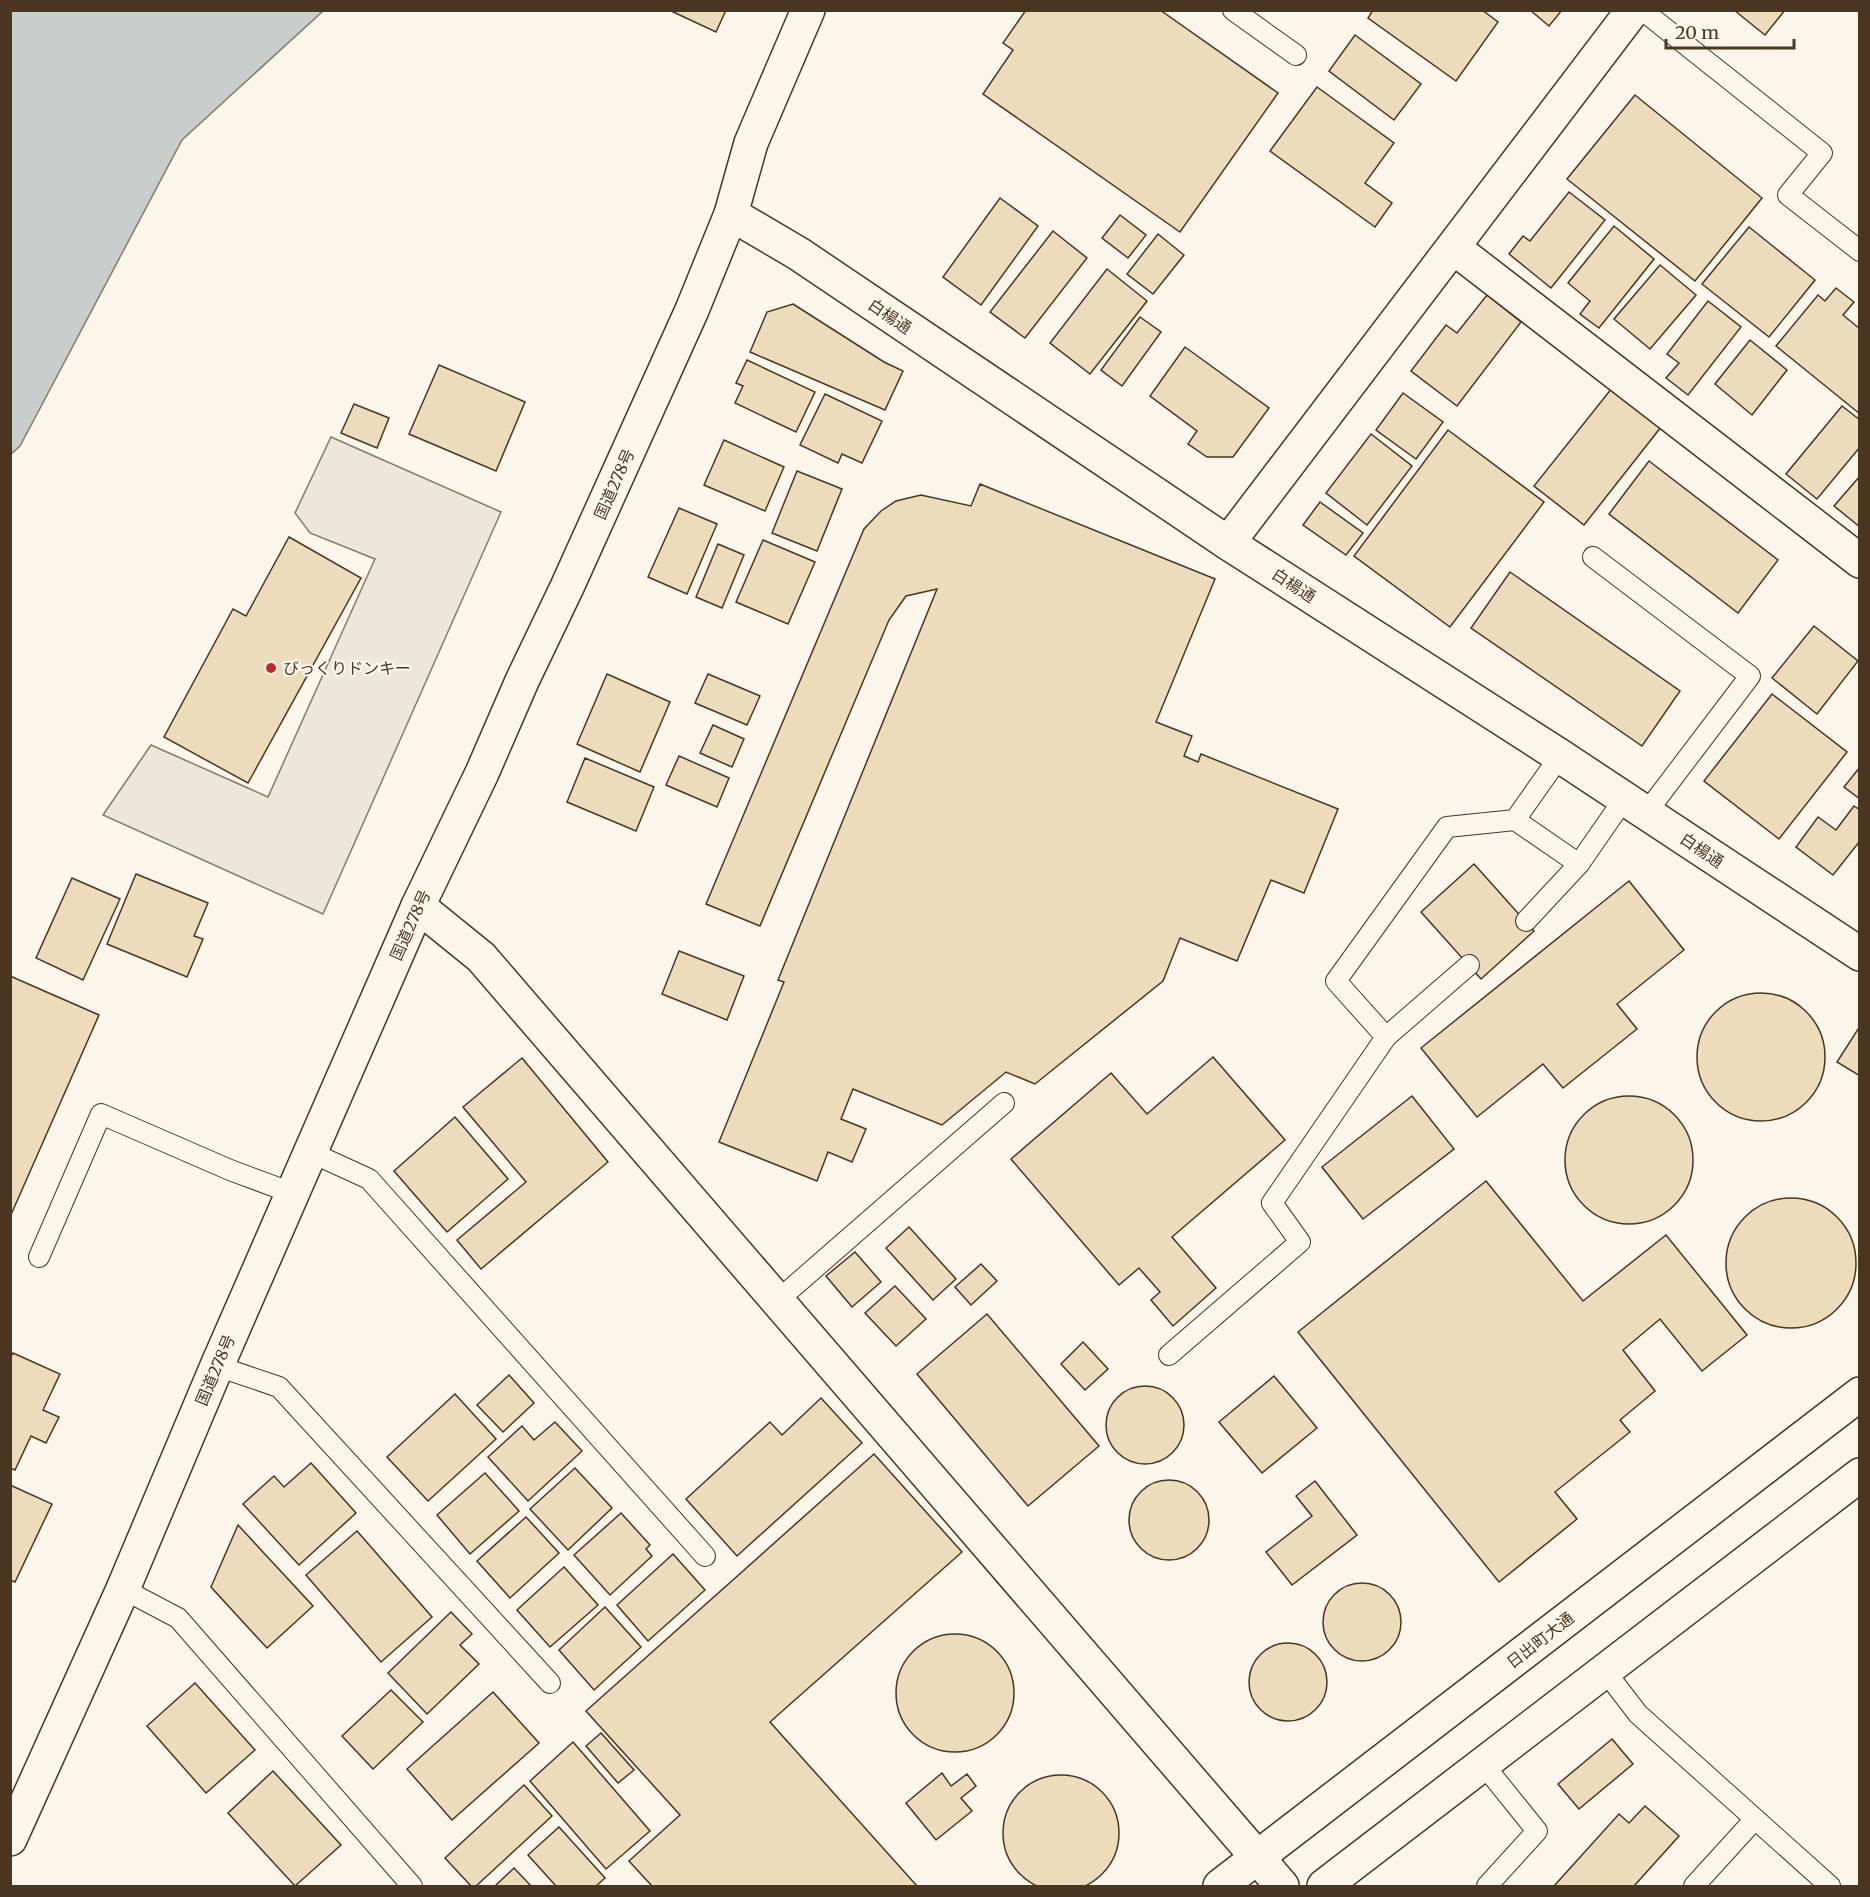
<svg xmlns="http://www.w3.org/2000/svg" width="1870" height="1897" font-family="Merriweather,'Noto Sans JP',serif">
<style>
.parking{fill:#ede7d9;stroke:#887966;stroke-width:1.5}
.water{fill:#c9cecd;stroke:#887966;stroke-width:1.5}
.building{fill:#ecdcbc;stroke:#4a3520;stroke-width:1.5}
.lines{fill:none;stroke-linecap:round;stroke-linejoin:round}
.service-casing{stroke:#4a3520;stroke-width:22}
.minor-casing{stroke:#4a3520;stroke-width:36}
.tertiary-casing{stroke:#4a3520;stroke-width:36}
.trunk-casing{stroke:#4a3520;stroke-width:36}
.service{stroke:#fbf6e9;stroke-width:20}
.minor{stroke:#fbf6e9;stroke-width:33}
.tertiary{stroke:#fbf6e9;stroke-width:33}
.trunk{stroke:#fbf6e9;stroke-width:33}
.poi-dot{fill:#c62828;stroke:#fbf6e9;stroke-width:2}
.labels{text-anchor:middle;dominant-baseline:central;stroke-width:4.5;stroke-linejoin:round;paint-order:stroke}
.street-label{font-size:16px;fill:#4a3520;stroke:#fbf6e9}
.poi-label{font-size:16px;fill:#4a3520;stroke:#fbf6e9;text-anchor:start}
</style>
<rect width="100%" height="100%" fill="#fbf6e9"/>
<path class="parking" d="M331,437L501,512L323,914L103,815L151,745L268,797L375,559L310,533L295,513Z"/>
<path class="water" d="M11,10L323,11L182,140L20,446L11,454Z"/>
<g class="building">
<path d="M669,10H726L716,32Z"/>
<path d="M1026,10H1160L1278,93L1180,232L983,94L1013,50L1003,43Z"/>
<path d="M1373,10H1482L1498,22L1456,81L1368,18Z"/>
<path d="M1530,10H1562L1549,26Z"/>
<path d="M1734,10H1785L1765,35Z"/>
<path d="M1355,35L1421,84L1394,120L1329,71Z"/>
<path d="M1317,87L1394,143L1365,183L1392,203L1375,227L1270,151Z"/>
<path d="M1635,95L1762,198L1695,281L1567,179Z"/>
<path d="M1569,192L1605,220L1551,288L1509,254L1523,236L1530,241Z"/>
<path d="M1000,198L1038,226L981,305L943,277Z"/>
<path d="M1120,215L1146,235L1128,258L1102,238Z"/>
<path d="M1614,226L1654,259L1599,328L1580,314L1590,301L1568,283Z"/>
<path d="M1749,227L1815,280L1769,337L1702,284Z"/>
<path d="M1053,231L1087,258L1025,338L990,312Z"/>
<path d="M1158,234L1184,255L1153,294L1127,274Z"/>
<path d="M1660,265L1696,295L1650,349L1614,319Z"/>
<path d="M1107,269L1147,301L1090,374L1050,343Z"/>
<path d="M1836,288L1854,302L1843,315L1860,329V414L1776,346L1818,295L1825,301Z"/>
<path d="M1487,295L1521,322L1457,406L1411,371L1446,325L1457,333Z"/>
<path d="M1708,301L1741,327L1688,395L1666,378L1679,363L1667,354Z"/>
<path d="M793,304L884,362L903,371L885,410L750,352L767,312Z"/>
<path d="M1140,317L1161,332L1122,386L1101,370Z"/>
<path d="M1750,340L1787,370L1752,415L1715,384Z"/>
<path d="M1185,347L1269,408L1233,457H1207L1188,444L1197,431L1150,396Z"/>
<path d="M747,360L815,392L796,432L735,403L743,386L736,383Z"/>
<path d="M439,365L525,402L496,471L409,434Z"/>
<path d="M1612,388L1661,427L1584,525L1534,486Z"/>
<path d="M1403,393L1443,422L1416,459L1376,430Z"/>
<path d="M825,394L882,421L862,463L842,454L838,463L800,445Z"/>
<path d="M354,404L389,418L377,448L341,433Z"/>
<path d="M1842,406L1860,420V447L1817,499L1786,474Z"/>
<path d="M1448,430L1544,502L1450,627L1354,556Z"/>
<path d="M1371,434L1412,466L1367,525L1326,493Z"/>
<path d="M724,440L784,467L765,511L704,485Z"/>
<path d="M1649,461L1778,560L1738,613L1609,514Z"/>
<path d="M797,471L842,489L817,551L772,533Z"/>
<path d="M1860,476V527L1834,506Z"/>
<path d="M980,484L1215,579L1156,722L1192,736L1184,756L1198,762L1201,754L1338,809L1304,893L1271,880L1237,961L1180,938L1163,981L1035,1084L1006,1072L942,1125L853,1089L841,1119L866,1129L852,1162L828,1152L817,1181L719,1142L784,982L778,980L937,589L906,596L889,620L760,926L706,904L864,529L881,511L896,501L921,495L971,506Z"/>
<path d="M1320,502L1363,533L1346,555L1303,525Z"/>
<path d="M679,508L717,524L687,594L648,577Z"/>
<path d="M289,537L361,578L248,783L164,737L233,609L246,616Z"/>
<path d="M763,540L815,562L788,624L736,602Z"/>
<path d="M718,544L744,555L722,608L696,597Z"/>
<path d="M1510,572L1680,691L1642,746L1471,628Z"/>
<path d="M1814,626L1858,661L1817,714L1772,678Z"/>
<path d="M607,674L670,702L640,772L577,744Z"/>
<path d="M708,674L760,696L747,725L695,703Z"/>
<path d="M1772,694L1847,752L1779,839L1704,781Z"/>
<path d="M713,725L744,739L732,767L700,753Z"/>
<path d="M679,756L729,778L717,807L666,785Z"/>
<path d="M585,758L654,787L636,831L567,802Z"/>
<path d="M1860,767V799L1844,787Z"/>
<path d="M1854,806L1860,810V841L1833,875L1796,847L1818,817L1836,830Z"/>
<path d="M1474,864L1534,931L1481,979L1421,912Z"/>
<path d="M136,874L208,903L194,936L203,939L187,977L107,944Z"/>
<path d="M72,878L120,899L83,980L36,958Z"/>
<path d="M1629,881L1684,950L1617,1004L1637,1029L1563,1088L1543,1064L1477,1117L1421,1048Z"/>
<path d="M679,951L744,976L727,1020L662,994Z"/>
<path d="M10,976L99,1015L10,1217Z"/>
<circle cx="1761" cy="1057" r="64"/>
<path d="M1860,1026V1076L1837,1062Z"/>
<path d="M1213,1057L1285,1140L1172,1237L1216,1288L1173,1326L1151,1300L1160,1292L1139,1268L1119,1285L1011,1159L1111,1073L1147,1114Z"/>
<path d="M522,1058L608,1162L481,1269L457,1240L526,1182L463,1107Z"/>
<circle cx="1629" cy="1160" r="64"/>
<path d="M1412,1096L1454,1149L1363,1219L1322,1167Z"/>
<path d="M455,1117L508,1179L447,1232L394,1171Z"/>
<path d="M1486,1181L1583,1301L1666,1235L1747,1335L1702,1371L1660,1319L1623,1350L1655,1391L1620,1420L1630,1432L1555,1492L1577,1519L1499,1582L1298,1332Z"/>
<circle cx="1791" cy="1263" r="65"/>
<path d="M909,1227L956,1279L933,1300L886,1248Z"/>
<path d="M855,1252L881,1282L852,1307L826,1276Z"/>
<path d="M981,1264L997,1281L971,1305L955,1287Z"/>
<path d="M895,1286L926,1319L896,1346L865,1313Z"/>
<path d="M987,1314L1099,1446L1028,1506L917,1374Z"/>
<path d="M1083,1342L1108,1369L1085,1390L1061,1364Z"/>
<path d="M13,1353L60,1374L43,1410L59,1417L46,1443L31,1436L15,1470L10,1468V1358Z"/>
<path d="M509,1375L534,1403L503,1432L477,1405Z"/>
<path d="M1274,1376L1317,1428L1262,1473L1219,1422Z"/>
<circle cx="1145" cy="1425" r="39"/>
<path d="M455,1394L496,1439L428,1501L387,1457Z"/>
<path d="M821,1398L862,1443L737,1556L686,1499L770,1422L782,1435Z"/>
<path d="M555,1422L582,1451L528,1501L488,1457L522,1426L534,1440Z"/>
<path d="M874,1454L962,1552L770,1722L917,1886H652L629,1861L680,1815L586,1711Z"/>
<path d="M311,1463L356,1513L299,1565L243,1504L274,1476L284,1487Z"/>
<path d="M575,1468L612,1508L568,1550L530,1509Z"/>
<path d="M485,1473L519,1511L470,1554L437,1515Z"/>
<circle cx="1169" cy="1520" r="40"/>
<path d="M1315,1481L1357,1535L1292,1585L1266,1552L1312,1516L1296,1496Z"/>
<path d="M10,1485L52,1504L15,1582L10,1580Z"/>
<path d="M621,1513L650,1545L646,1549L652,1556L610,1595L574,1555Z"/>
<path d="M526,1517L559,1553L510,1598L477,1561Z"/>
<path d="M238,1525L313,1606L267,1648L211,1587Z"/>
<path d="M357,1531L432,1617L381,1662L306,1575Z"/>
<path d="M673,1554L705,1590L648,1641L617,1605Z"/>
<path d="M564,1567L598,1605L550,1647L517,1610Z"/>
<circle cx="1362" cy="1622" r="39"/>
<path d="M605,1607L641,1647L594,1690L559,1650Z"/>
<path d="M451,1612L472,1634L460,1645L479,1664L427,1714L388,1673Z"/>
<circle cx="955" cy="1693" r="59"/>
<circle cx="1288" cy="1682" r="39"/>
<path d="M195,1683L255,1750L206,1793L147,1726Z"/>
<path d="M391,1690L423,1722L373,1769L342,1736Z"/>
<path d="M493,1692L539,1743L452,1820L407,1769Z"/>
<path d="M601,1733L634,1770L618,1783L586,1746Z"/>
<path d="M1612,1739L1633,1764L1579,1809L1558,1784Z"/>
<path d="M573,1742L650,1831L606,1869L530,1781Z"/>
<path d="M273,1771L341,1845L295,1886L228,1813Z"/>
<path d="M942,1773L951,1786L967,1774L976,1786L961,1798L972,1811L936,1840L906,1803Z"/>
<circle cx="1061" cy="1833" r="58"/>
<path d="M524,1785L552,1816L476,1886H471L445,1858Z"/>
<path d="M1645,1806L1679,1836L1634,1886H1554L1619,1814L1629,1823Z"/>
<path d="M559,1827L605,1878L596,1886H556L528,1855Z"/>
<path d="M514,1868L531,1886H495Z"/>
</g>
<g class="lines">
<defs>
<g id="service">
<path d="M1233,10L1296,55"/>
<path d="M1642,10L1822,153L1788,195L1860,251"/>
<path d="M1593,557L1750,676L1646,813"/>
<path d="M1560,756L1515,820L1579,864L1624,799"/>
<path d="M1526,921L1579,864"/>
<path d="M1386,1037L1469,965"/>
<path d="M310,1152L369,1179L705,1556"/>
<path d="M39,1257L101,1114L230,1170L292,1193"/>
<path d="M777,1301L1004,1103"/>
<path d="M1169,1355L1300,1242L1272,1203L1386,1037L1336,981L1447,827L1515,820"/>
<path d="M217,1366L279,1387L550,1683"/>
<path d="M123,1589L178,1618L412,1886"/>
<path d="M1605,1671L1638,1714L1830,1886"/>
<path d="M1483,1764L1537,1831L1487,1886"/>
<path d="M1694,1886L1755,1819"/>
</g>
<g id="minor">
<path d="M1454,248L1860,561"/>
<path d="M1228,543L1633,10"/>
<path d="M418,906L481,957L1282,1886"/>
</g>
<g id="tertiary">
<path d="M731,214L799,254L1228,543L1560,756L1860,954"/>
<path d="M1220,1886L1860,1394"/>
<path d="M1324,1886L1860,1475"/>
</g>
<path id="trunk" d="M10,1839L123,1589L217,1366L418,906L482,773L522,681L567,587L692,310L731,214L751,143L808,10"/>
</defs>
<use href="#service" class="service-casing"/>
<use href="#minor" class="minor-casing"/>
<use href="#tertiary" class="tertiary-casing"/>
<use href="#trunk" class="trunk-casing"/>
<use href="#service" class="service"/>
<use href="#minor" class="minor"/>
<use href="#tertiary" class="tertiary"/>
<use href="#trunk" class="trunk"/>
</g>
<circle class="poi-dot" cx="271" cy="668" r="6"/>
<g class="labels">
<g class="street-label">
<text transform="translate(890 316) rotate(34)">白楊通</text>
<text transform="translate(614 484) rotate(-66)">国道278号</text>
<text transform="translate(1294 585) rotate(33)">白楊通</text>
<text transform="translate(1702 850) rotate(34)">白楊通</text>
<text transform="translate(410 925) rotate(-66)">国道278号</text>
<text transform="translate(215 1370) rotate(-67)">国道278号</text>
<text transform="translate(1540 1640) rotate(-38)">日出町大通</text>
</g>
<g class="poi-label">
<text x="283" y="668">びっくりドンキー</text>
</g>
</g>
<rect width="1870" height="1897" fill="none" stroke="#4a3520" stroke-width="24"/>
<path d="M1666 39v9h128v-9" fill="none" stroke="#4a3520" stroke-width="3"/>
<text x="1675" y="39" font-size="18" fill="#4a3520" stroke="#fbf6e9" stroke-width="4.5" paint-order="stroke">20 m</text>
</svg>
